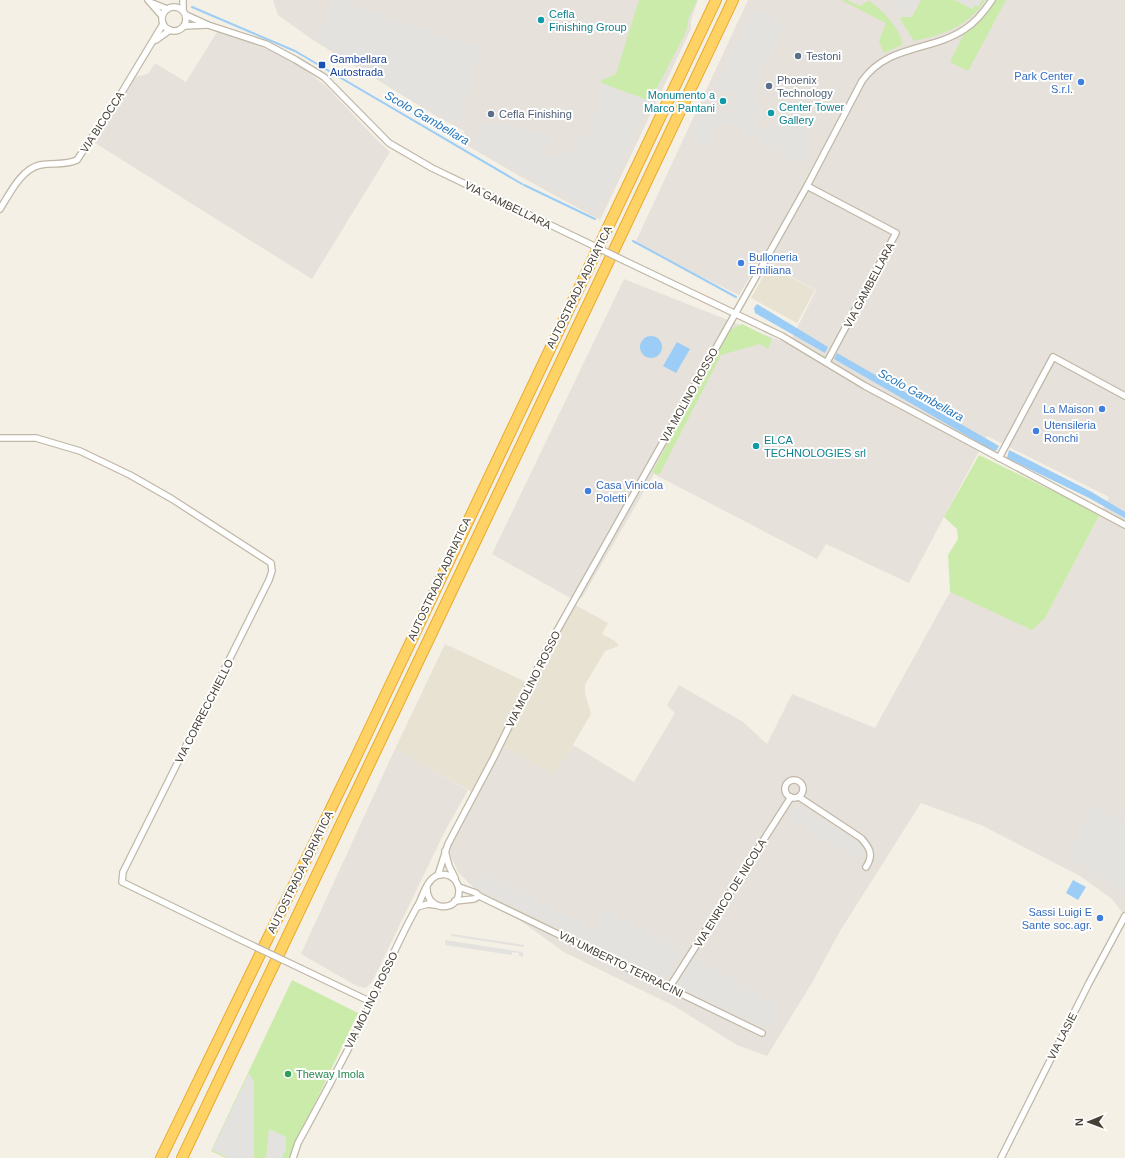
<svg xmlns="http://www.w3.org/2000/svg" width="1125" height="1158" font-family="Arial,sans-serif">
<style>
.residential{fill:#e8e2d2}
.industrial{fill:#e6e1da}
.green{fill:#cbebaa}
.parking{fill:#e4e2de}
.water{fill:#9ccdf6}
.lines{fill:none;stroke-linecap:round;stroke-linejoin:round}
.stream{stroke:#9ccdf6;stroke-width:2}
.street-casing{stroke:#c0b8a7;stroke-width:8}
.highway-casing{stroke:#e9aa2a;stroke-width:12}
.street{stroke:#fff;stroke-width:5.5}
.highway{stroke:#ffd265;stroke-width:10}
.street-bridge-casing{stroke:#c0b8a7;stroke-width:8;stroke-linecap:butt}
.street-bridge{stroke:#fff;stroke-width:5.5}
.culture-dot{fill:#0f9aa8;stroke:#fff;stroke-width:1.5}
.service-dot{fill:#5c6f8a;stroke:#fff;stroke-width:1.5}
.transit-dot{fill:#1a4fb4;stroke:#fff;stroke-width:1.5}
.shop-dot{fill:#3f7fe0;stroke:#fff;stroke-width:1.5}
.leisure-dot{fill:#2e9e5b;stroke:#fff;stroke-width:1.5}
.labels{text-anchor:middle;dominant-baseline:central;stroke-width:4;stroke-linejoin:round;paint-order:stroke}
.culture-label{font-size:11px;fill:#0d838f;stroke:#fff;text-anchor:start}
.service-label{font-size:11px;fill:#4e5e75;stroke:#fff;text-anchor:start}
.transit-label{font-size:11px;fill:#164399;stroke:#fff;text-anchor:start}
.shop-label{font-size:11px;fill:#366cbe;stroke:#fff;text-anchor:end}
.street-label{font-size:11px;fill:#474034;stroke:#fff}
.leisure-label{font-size:11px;fill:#27864d;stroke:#fff;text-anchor:start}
.water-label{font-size:12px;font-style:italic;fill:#2576bb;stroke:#fff}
</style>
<rect width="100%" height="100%" fill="#f4f0e5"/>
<g class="residential">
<path d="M769,266L815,290L797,323L751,298Z"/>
<path d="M572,603L608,623L602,634L615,641L619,646L605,651L585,685V693L591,714L555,775L476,794L395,749L445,644L528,683Z"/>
</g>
<g class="industrial">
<path d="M273,0H698L691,20V29L600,220L516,174L463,143L464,131L436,116L313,40L278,15Z"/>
<path d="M748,0H1125V916L1112,899L1080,876L981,825L921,803L840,931L813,981L767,1056L737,1045L674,1006L564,952L471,885L458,872L450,854L452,840L502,746L554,774L573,745L634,782L675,713L667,705L679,685L743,722L767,744L792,694L875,728L950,592L1032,629L1045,618L1109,497L987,436L909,583L826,544L817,559L654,474L582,598L575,593L572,599L492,554L624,279L789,344L816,290L760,260L739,295L677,265L636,241Z"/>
<path d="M217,32L257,45L296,63L327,87L377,140L390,152L312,279L95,143L135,77L148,74L155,63L186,82Z"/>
<path d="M395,749L468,790L445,831L372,982L365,988L357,986L301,954Z"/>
</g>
<g class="green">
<path d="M639,0H697L689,17L686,32L650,101L604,84L600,81L616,74Z"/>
<path d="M841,0H847L860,6L869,1C879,6 905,34 902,45L884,53L879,41L886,23Z"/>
<path d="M921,0H955L972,9L975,4L978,6L982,0H985C969,26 943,35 914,41L900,19L902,17H912Z"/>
<path d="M995,0H1006L968,71L950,62L964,34L976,26Z"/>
<path d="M742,324L772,339L768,349L760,344L721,355L659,475L652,472L730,330Z"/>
<path d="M979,455L1100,514L1045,618L1032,630L950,592L948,555L958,539L957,529L944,517Z"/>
<path d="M292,980L358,1013L289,1158H226L211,1151Z"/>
</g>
<g class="parking">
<path d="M333,0H342L421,29L482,47L458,123L435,114L316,41Z"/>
<path d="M900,0H919L911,15H902L896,9Z"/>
<path d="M955,0H982L978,7L975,5L973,9Z"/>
<path d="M754,8L786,24L756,81V128L762,131L787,116L804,124L801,130L810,134L806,142L807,156H805L801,164L722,121L706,148L688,138L706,104L735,117L732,92L719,91L714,87Z"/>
<path d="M604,84L650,101L598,213L474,148L477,133H482L485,125L489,123L505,127L507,123L549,137L545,152L562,158L566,148L575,150L580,135L587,137Z"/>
<path d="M800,806L862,844L864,852L858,861L787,817L792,808L796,811Z"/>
<path d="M1091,806L1121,820L1125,813V890L1066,858Z"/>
<path d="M480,870L593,929L604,910L681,951L665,978L657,979L472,886Z"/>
<path d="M452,934L524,945V947L451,936Z"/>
<path d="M445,940L523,952V957L519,956V953L512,952V955L445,945Z"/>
<path d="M691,956L780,1006L768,1029L676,983Z"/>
<path d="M249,1073L254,1082V1158H228L212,1150Z"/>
<path d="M269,1129L286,1137V1149L282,1158H266Z"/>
</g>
<g class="water">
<path d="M757,304L828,347L825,353L755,313L754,308Z"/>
<circle cx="651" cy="347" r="11"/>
<path d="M677,342L690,349L676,373L663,366Z"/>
<path d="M837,353L999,446L996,451L990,449L834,359Z"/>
<path d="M1009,450L1090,491L1125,512V518L1089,498L1007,458Z"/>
<path d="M1073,880L1086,887L1078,900L1066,893Z"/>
</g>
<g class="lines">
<g class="stream">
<path d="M192,7L295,51L522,184"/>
<path d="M524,185L595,219"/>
<path d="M633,241L736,297"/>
</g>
<defs>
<g id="street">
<path d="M148,0L162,16"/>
<path d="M183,0V10"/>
<path d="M152,3L167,9"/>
<circle cx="174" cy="19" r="12"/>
<path d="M186,15L208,25L266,44L296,60L324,77L389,143L432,168L592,245"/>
<path d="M184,26L206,25"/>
<path d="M156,40L170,30"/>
<path d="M807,186L896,233L827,362"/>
<path d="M0,209C9,195 21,169 40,165C54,162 63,166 77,160L122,92L163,24"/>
<path d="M625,261L782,336L865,386L1125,525"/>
<path d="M0,438H36L80,451L130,475L172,499L271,563L272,571L269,580L123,872L122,882L241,940"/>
<path d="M999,458L1053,357L1125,396"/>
<circle cx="794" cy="789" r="9"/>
<path d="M799,797L861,838C870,848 874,855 866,867"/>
<path d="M445,851L449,866L455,878"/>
<path d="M438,875L448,844L494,757L549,645L807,186L862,81C888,44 931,52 965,29C976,22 984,12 992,0"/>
<path d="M459,887L476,893L479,896L762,1033"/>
<path d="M455,901L474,899L479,896"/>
<path d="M417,907L428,904L434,905"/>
<path d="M302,969L371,1002"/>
<path d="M669,988L791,797"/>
<path d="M293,1158L298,1143C323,1097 349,1050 371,1003C386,971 399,938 417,907C422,899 425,884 433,878C439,873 449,873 455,880C457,883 459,886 459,891C459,913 425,912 427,886"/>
<path d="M1001,1158L1089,983L1125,916"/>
</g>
<g id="highway">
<path d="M161,1158L356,757L716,0"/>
<path d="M182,1158L733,0"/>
</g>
</defs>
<use href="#street" class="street-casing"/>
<use href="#highway" class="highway-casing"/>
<use href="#street" class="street"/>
<use href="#highway" class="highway"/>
<defs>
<g id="street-bridge">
<path d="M592,245L625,261"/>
<path d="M241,940L302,969"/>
</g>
</defs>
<use href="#street-bridge" class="street-bridge-casing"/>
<use href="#street-bridge" class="street-bridge"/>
</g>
<g class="culture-dot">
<circle cx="541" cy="20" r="4"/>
<circle cx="723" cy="101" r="4"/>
<circle cx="771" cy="113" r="4"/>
<circle cx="756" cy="446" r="4"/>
</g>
<g class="service-dot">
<circle cx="798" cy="56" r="4"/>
<circle cx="769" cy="86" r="4"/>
<circle cx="491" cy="114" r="4"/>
</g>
<rect class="transit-dot" x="318" y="61" width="8" height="8" rx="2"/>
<g class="shop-dot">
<circle cx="1081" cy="82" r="4"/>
<circle cx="741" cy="263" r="4"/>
<circle cx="1102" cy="409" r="4"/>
<circle cx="1036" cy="431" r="4"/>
<circle cx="588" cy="491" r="4"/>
<circle cx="1100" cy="918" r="4"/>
</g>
<circle class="leisure-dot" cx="288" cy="1074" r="4"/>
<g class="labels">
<g class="culture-label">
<text x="549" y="14">Cefla<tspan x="549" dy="13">Finishing Group</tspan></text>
<text x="715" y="95" text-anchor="end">Monumento a<tspan x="715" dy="13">Marco Pantani</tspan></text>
<text x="779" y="107">Center Tower<tspan x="779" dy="13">Gallery</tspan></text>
<text x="764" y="440">ELCA<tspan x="764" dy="13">TECHNOLOGIES srl</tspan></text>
</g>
<g class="service-label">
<text x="806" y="56">Testoni</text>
<text x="777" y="80">Phoenix<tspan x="777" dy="13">Technology</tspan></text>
<text x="499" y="114">Cefla Finishing</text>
</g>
<g class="transit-label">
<text x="330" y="59">Gambellara<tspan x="330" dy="13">Autostrada</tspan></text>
</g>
<g class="shop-label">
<text x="1073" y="76">Park Center<tspan x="1073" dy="13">S.r.l.</tspan></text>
<text x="749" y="257" text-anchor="start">Bulloneria<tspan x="749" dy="13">Emiliana</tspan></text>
<text x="1094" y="409">La Maison</text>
<text x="1044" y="425" text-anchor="start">Utensileria<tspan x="1044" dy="13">Ronchi</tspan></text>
<text x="596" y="485" text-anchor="start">Casa Vinicola<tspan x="596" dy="13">Poletti</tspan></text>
<text x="1092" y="912">Sassi Luigi E<tspan x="1092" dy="13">Sante soc.agr.</tspan></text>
</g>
<g class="street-label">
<text transform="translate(102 122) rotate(-57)">VIA BICOCCA</text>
<text transform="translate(508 205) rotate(26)">VIA GAMBELLARA</text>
<text transform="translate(869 285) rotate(-62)">VIA GAMBELLARA</text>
<text transform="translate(579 287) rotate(-64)">AUTOSTRADA ADRIATICA</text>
<text transform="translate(689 395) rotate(-61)">VIA MOLINO ROSSO</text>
<text transform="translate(439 579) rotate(-65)">AUTOSTRADA ADRIATICA</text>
<text transform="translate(533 679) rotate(-63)">VIA MOLINO ROSSO</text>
<text transform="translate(204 711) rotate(-63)">VIA CORRECCHIELLO</text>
<text transform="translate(300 872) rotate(-64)">AUTOSTRADA ADRIATICA</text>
<text transform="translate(730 893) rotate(-58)">VIA ENRICO DE NICOLA</text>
<text transform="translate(621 964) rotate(26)">VIA UMBERTO TERRACINI</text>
<text transform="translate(371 1000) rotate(-64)">VIA MOLINO ROSSO</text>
<text transform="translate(1062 1036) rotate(-63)">VIA LASIE</text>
</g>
<g class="leisure-label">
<text x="296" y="1074">Theway Imola</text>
</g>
<g class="water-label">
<text transform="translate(427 118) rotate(30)">Scolo Gambellara</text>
<text transform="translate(921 395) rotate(29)">Scolo Gambellara</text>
</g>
</g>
<g transform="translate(1089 1122) rotate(269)" stroke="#ffffff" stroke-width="3" paint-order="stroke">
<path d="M0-3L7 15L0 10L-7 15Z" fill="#474034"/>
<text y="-6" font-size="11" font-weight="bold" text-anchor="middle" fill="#474034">N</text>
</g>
</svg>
